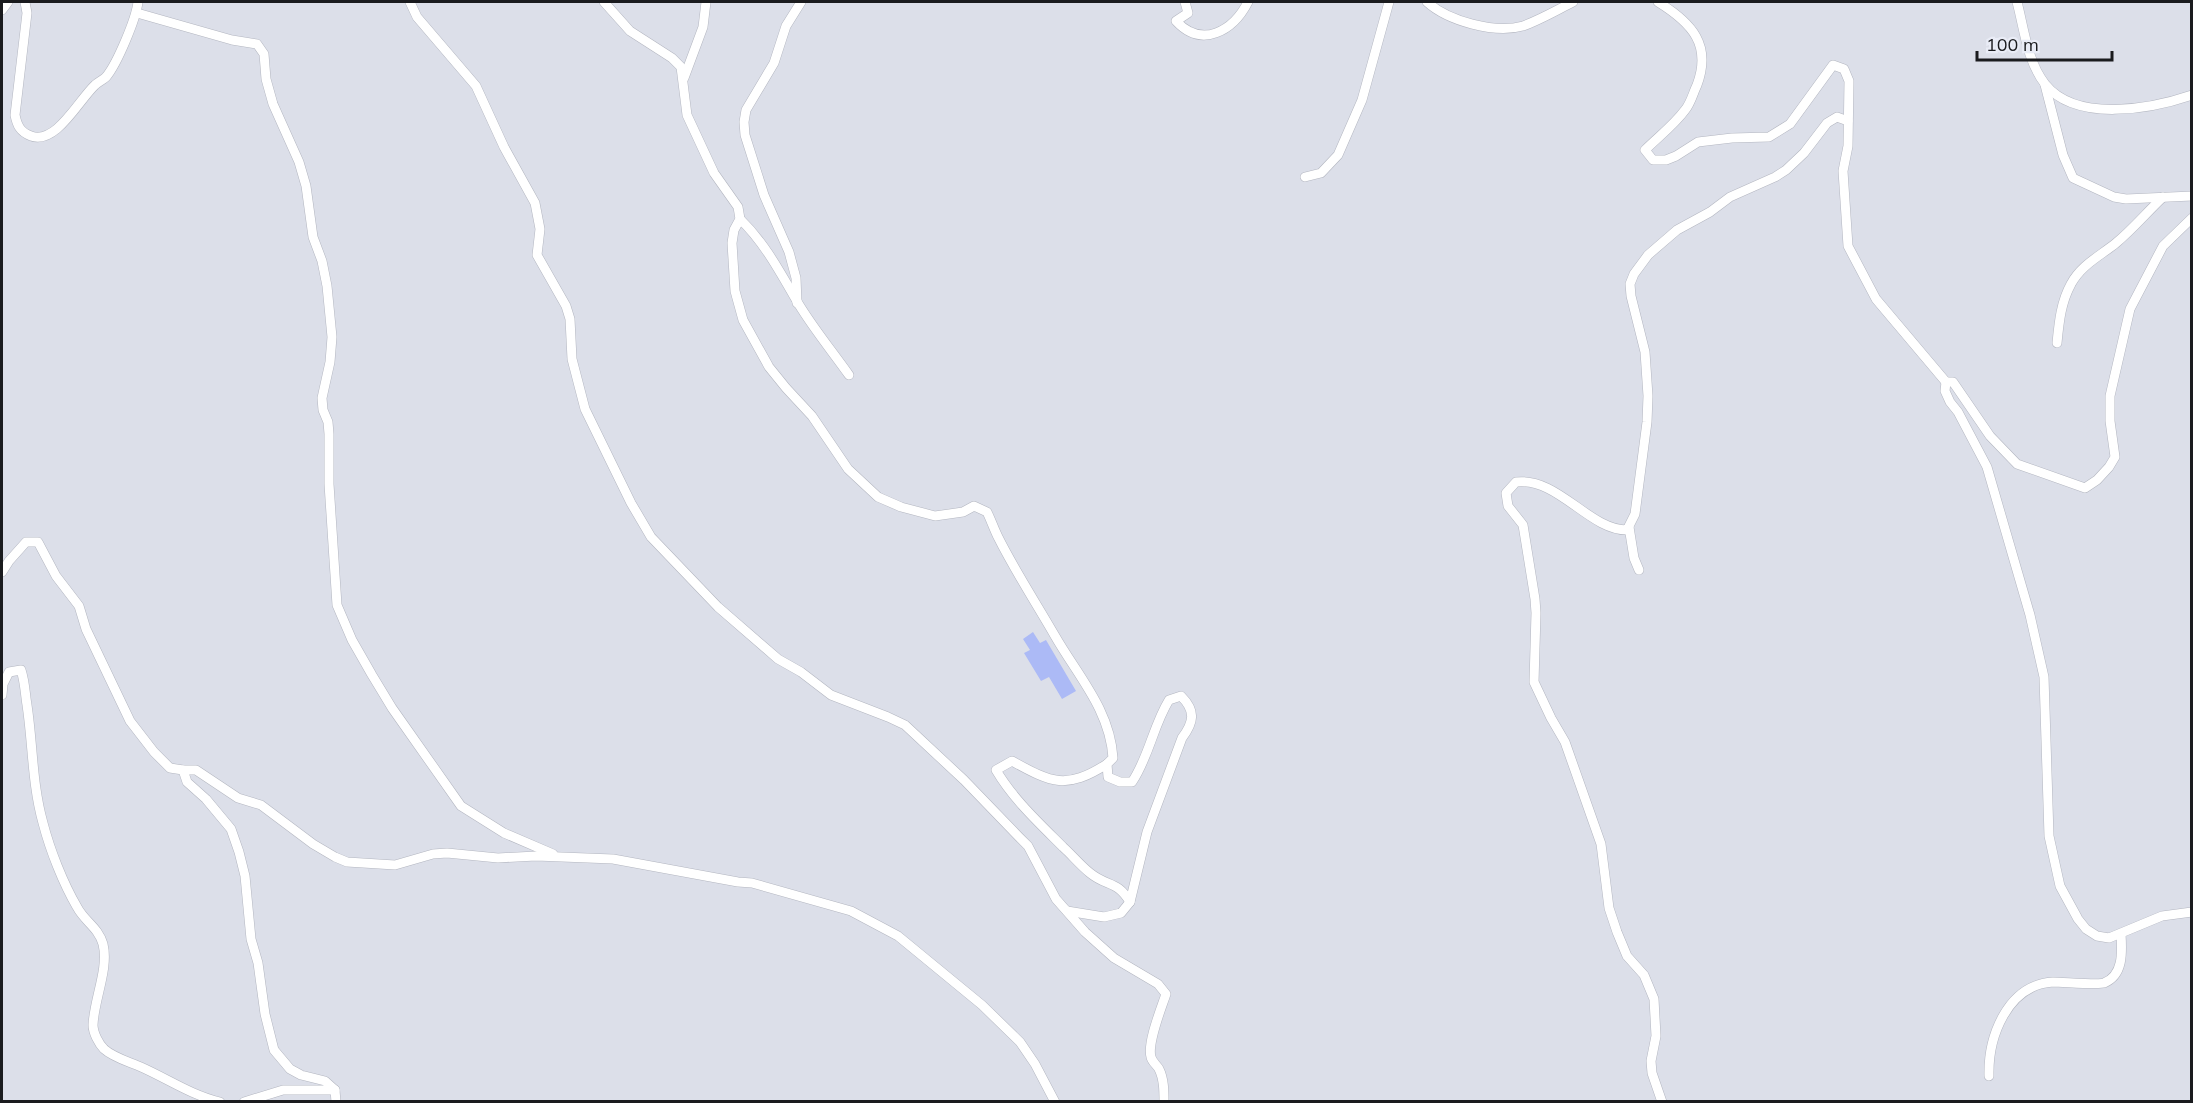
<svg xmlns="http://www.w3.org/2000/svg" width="2193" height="1103" font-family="Mulish,sans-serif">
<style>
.water{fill:#acbaf6}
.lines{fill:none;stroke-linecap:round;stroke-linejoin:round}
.street-casing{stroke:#b3b6c0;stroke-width:10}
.street{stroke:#fff;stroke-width:9}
</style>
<rect width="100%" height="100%" fill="#dcdfe9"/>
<path class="water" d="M1033,632L1040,643L1046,640L1076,691L1062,699L1049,677L1041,681L1024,653L1030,650L1023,639Z"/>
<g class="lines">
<defs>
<g id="street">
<path d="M25,2L27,13L15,115C17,125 20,132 31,136C56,145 78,101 95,85C98,82 103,80 106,77C117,64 136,19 138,2"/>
<path d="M410,2L417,17L476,86L504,147L535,203L540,229L537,255L566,306L570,319L572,359L585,409L631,503L651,537L718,607L778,659L801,672L831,695L888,717L905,725L964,780L1019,837L1028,846L1056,899L1085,932L1114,958L1158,984L1166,994C1161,1009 1147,1043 1151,1057C1152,1062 1157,1065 1159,1069C1164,1079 1164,1091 1164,1102"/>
<path d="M604,2L630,31L672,58L681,67L687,115L714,173L738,207L740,219L734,230L732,243L735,291L743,320L769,367L786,388L812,416L848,469L878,497L901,507L935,516L963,512L974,506L987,512C991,520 994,529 998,537C1015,571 1036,603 1055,636C1078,676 1110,710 1113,758L1107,764L1108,777L1120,782H1132C1149,757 1153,726 1169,700L1181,696C1196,711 1194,722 1182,738L1147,832L1130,902L1121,913L1104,917L1067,911"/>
<path d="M1185,2L1188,13L1176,21C1202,49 1233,31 1248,2"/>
<path d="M1427,2C1448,21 1495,34 1523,26C1540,20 1557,10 1573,2"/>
<path d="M1658,2C1692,23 1712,45 1697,85C1693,93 1691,103 1685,110C1674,125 1658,137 1645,150L1653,160H1666L1676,156L1698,142L1732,138L1769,137L1790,124L1833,65L1844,69L1849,81L1848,146L1843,171L1848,246L1876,299L1946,382"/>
<path d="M2017,2C2024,28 2027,61 2045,84C2076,123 2151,109 2192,95"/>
<path d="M2,10L8,2"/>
<path d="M137,13L232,40L257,44L264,54L266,79L273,104L299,162L306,186L313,237L322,261L327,286L332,337L330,362L322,398L323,410L328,422L329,434V484L337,605L352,640L372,675L392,708L461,806L504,833L553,854"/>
<path d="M684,78L703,27L706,2"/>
<path d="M2045,85L2063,155L2073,178L2114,197L2126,199L2192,196"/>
<path d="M1305,177L1321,173L1338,155L1362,100L1389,2"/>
<path d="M2192,218L2163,246L2130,309L2110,396V421L2115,457L2109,467L2097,480L2085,488L2017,464L1990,436L1953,382H1946L1945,391L1950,402L1958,412L1987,467L2030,615L2044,677L2049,836L2060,886L2078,919L2086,929L2097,936L2109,938L2162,916L2192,912"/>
<path d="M740,219C765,243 781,274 798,303C813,328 832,351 849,375"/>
<path d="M797,303L796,278L789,252L764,195L745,135L744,122L746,110L774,63L786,26L801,2"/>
<path d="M2057,343C2059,322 2061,302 2071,284C2081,265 2100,256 2116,243C2133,229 2147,212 2163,197"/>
<path d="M1629,527L1634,558L1639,570"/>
<path d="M2,572L9,561L26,542H38L56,576L79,606L86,629L130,721L154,752L170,768L183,770H196L238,798L261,805L313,844L335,857L347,862L395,865L433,854L447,853L498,858L536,856L613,859L738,882L752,883L851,911L898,936L982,1005L1020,1042L1035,1064L1055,1102"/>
<path d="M2,695L3,684L9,672L21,670C25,682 25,693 27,705C33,745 32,784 43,823C50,850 63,883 77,907C85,922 98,927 103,944C109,969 94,999 93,1025C93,1033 99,1044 104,1049C114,1058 130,1062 141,1067C168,1079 191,1095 220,1102"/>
<path d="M1107,764C1066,790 1052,783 1012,761L996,770C1013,799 1039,823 1063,847C1072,855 1080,865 1090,873C1107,887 1117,880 1130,902"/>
<path d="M183,770L187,782L206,799L231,829L239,852L245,876L251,939L258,963L265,1014L274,1050L290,1069L301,1075L325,1081L335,1090L336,1102"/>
<path d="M1989,1076C1988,1037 2007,985 2053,982C2063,982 2098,985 2104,983C2124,975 2122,951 2121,934"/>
<path d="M244,1102L283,1090H335"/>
<path d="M1662,1102L1652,1073L1651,1061L1656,1036L1654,999L1644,975L1627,956L1617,932L1609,908L1601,844L1565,742L1551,718L1534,682L1536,613L1535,599L1523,525L1508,506L1506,493L1516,482C1558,477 1589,530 1627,530L1635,514L1647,422L1648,396L1645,352L1631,296L1630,284L1634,274L1648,255L1677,230L1710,212L1730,197L1775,177L1786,170L1804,153L1827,123L1837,117L1848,121"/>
</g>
</defs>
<use href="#street" class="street-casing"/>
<use href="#street" class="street"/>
</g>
<rect width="2193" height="1103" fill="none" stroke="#1a1b1e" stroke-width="6"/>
<path d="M1977 51v9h135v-9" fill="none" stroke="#1a1b1e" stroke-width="3"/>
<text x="1986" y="51" font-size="18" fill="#1a1b1e" stroke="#e9ecf6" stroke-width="4.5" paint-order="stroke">100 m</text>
</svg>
